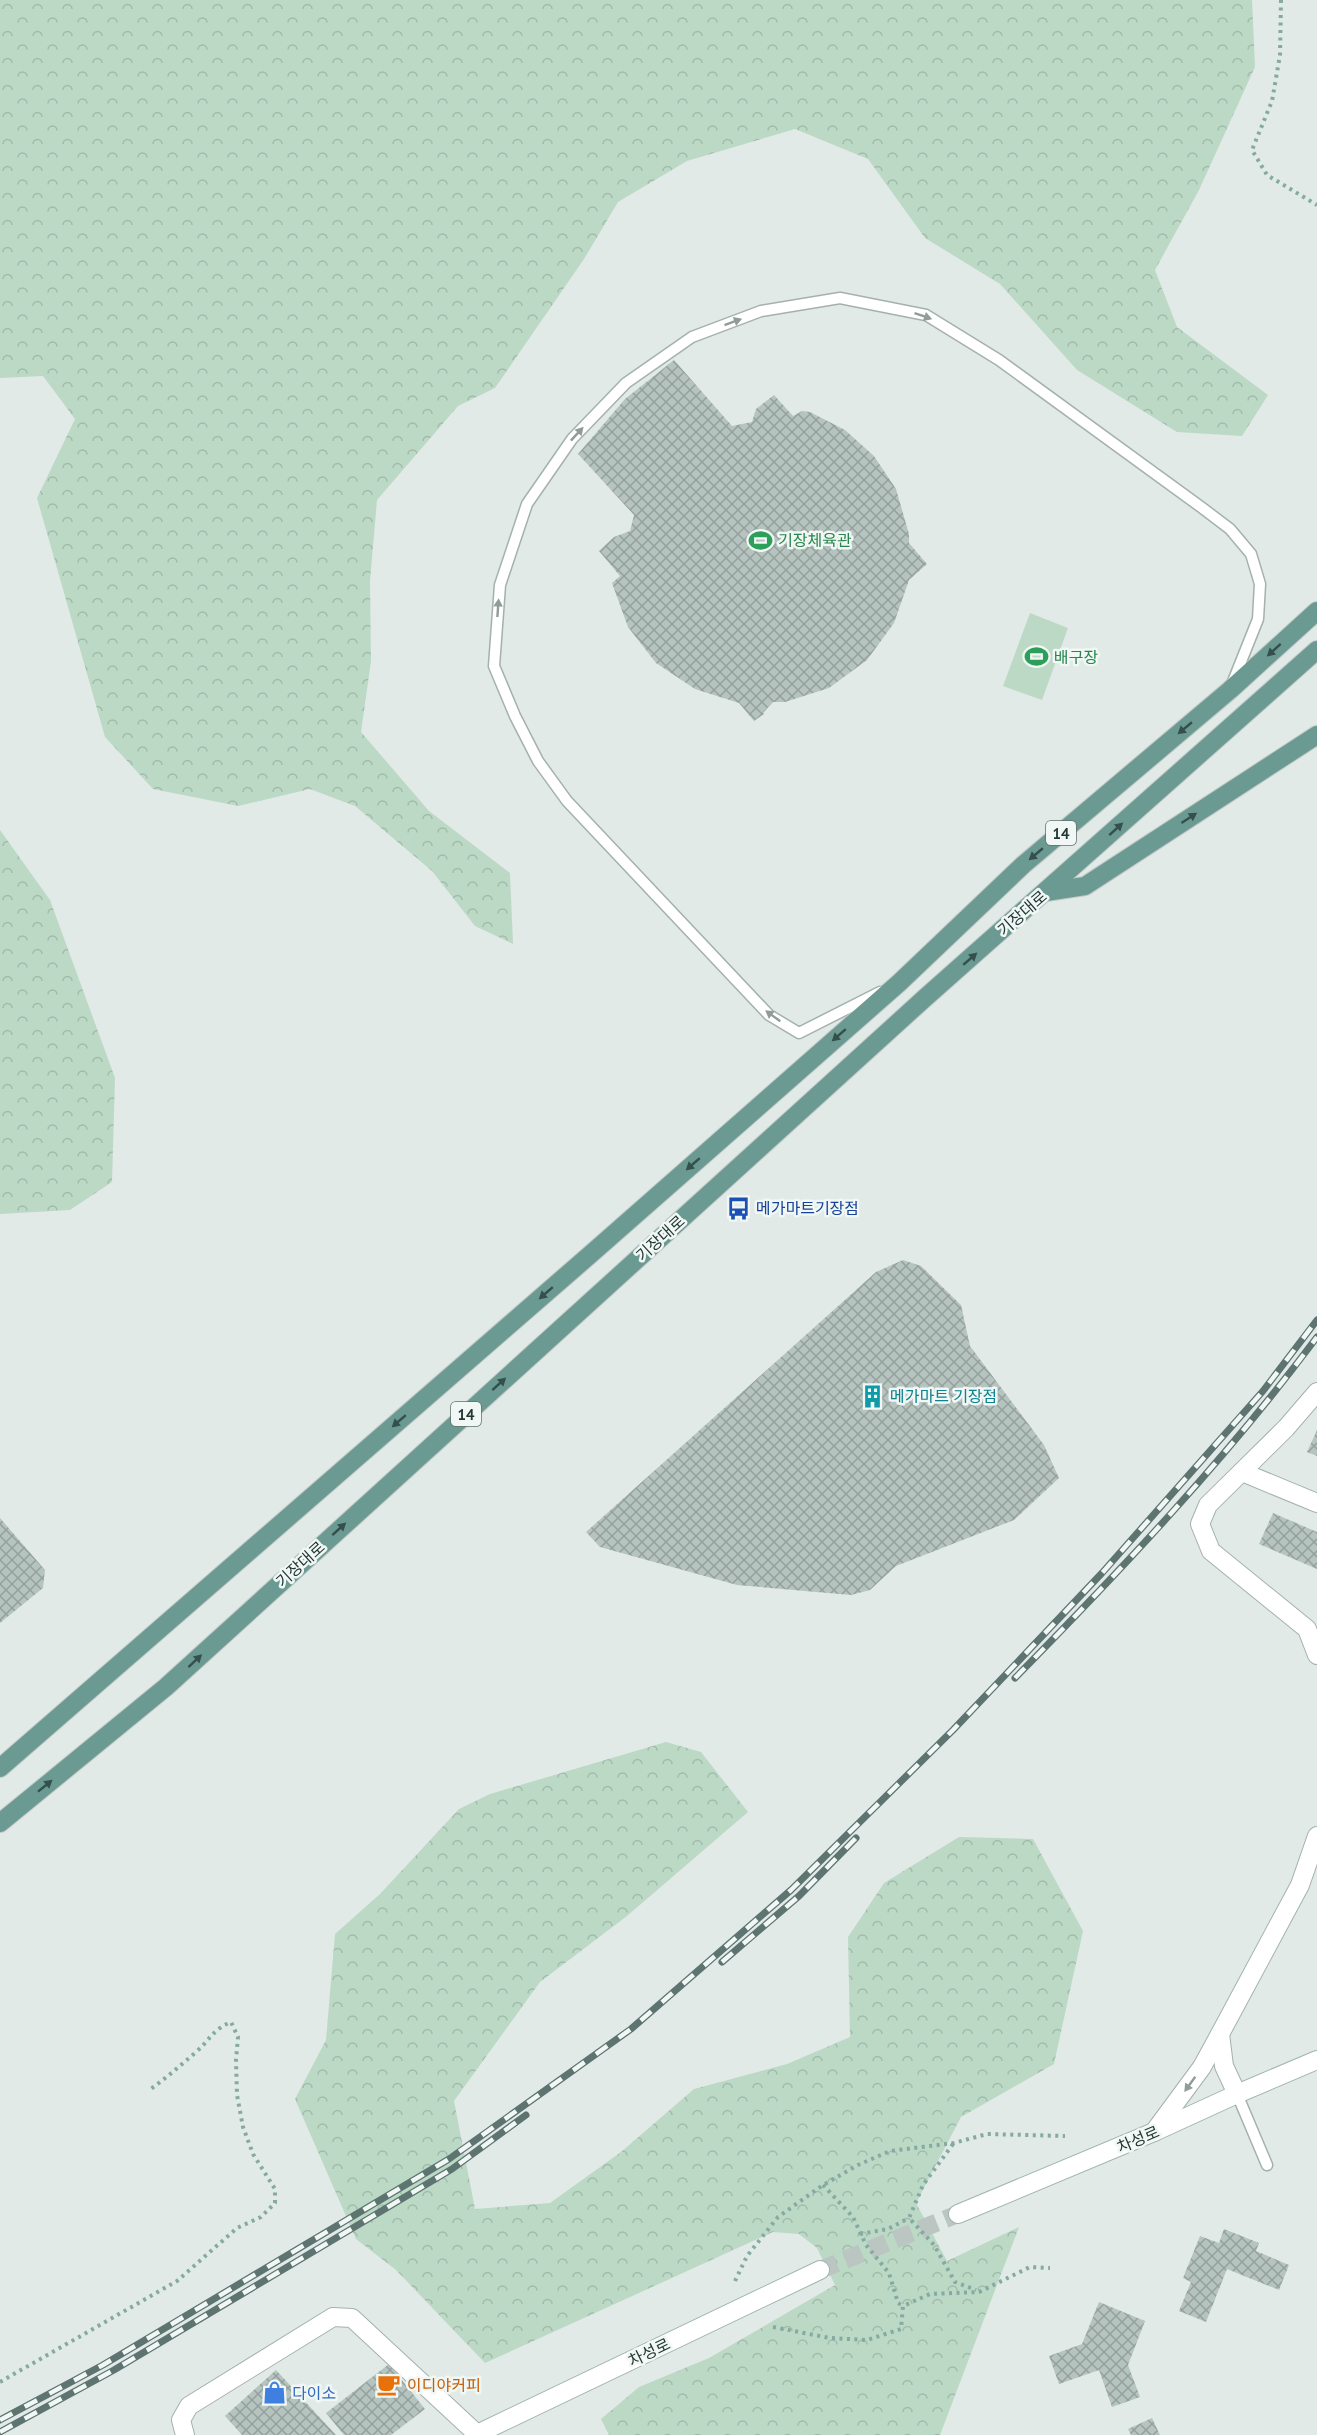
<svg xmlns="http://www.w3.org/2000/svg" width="1317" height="2435" font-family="'PT Sans','Noto Sans KR',sans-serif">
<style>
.forest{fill:url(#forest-crowns)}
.garden{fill:#bcd9c6}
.building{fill:url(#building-cross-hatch)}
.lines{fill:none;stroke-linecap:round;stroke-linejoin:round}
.secondary-tunnel{stroke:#bbc6c3;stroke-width:18;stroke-dasharray:18 9;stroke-linecap:butt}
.lane-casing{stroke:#a4b1ae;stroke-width:13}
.street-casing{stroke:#a4b1ae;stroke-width:20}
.secondary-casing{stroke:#a1b4af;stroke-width:20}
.primary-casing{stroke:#c1c7c6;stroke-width:20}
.path{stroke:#85aaa2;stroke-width:4;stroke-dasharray:3 4.5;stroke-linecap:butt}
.lane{stroke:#fff;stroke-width:10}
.street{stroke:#fff;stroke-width:18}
.secondary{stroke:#fff;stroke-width:18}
.primary{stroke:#6a9a92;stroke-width:18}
.rail-casing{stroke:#5d7470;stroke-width:7}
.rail{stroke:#f1f7f4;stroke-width:4.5;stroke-dasharray:14;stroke-linecap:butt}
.oneway{fill:#919c9a}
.oneway2{fill:#35504c}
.labels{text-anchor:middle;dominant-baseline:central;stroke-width:5;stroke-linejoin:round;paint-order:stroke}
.shield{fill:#f1f7f4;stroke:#61716e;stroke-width:1.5}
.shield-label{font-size:15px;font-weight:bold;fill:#233835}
.leisure-label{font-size:16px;fill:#27864d;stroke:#f1f7f4;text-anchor:start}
.street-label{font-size:16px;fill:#233835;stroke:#f1f7f4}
.transit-label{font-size:16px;fill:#164399;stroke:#f1f7f4;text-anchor:start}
.culture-label{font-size:16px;fill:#0d838f;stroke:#f1f7f4;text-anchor:start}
.food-label{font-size:16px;fill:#c56008;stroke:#f1f7f4;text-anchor:start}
.shop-label{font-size:16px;fill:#366cbe;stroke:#f1f7f4;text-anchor:start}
</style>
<defs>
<pattern id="forest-crowns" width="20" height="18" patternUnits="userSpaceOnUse" patternTransform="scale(1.5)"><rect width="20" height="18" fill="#bcd9c6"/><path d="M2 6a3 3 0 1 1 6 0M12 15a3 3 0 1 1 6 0" fill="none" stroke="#a1bbab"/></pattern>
<pattern id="building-cross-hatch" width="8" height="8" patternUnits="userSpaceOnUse" patternTransform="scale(1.5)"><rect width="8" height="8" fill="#b6c4c0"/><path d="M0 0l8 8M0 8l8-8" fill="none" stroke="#94a09d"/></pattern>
</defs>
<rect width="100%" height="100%" fill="#e1eae7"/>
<g class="forest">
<path d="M0,0H1252L1255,67L1199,190L1155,270L1177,327L1268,395L1242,436L1177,432L1077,370L1000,284L925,238L868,159L795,129L687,161L618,202L584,259L495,388L458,406L377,500L370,581L371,661L361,732L429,811L510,873L513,944L475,926L432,871L355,806L310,789L238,806L153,789L105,737L37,498L75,419L43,376L0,378Z"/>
<path d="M0,830L50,900L115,1078L112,1182L70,1210L0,1214Z"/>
<path d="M666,1742L701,1752L748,1812L627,1916L540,1982L454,2101L475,2209L550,2203L621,2152L694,2089L787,2064L850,2037L848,1937L884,1883L959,1837L1033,1839L1083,1931L1054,2064L961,2117L916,2203L947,2261L1019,2227L940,2435H609L601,2419L639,2387L709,2358L835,2285L817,2248L799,2234L773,2232L485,2363L396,2270L356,2239L295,2099L326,2040L335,1934L380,1894L459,1809L490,1794Z"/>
</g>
<path class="garden" d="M1030,613L1068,628L1042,700L1003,686Z"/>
<g class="building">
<path d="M674,360L732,426L752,422L756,409L774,395L793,416L802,411L810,412L845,430L874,456L896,489L909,534V543L927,564L909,580L894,623L867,660L829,688L785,702H773L763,713L764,714L754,721L739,703L695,689L656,663L628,627L612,583L620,576L599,551L614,537L630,531L634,515L578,454L625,399Z"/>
<path d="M903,1260L921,1266L961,1305L970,1346L1044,1445L1059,1478L1014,1520L896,1566L870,1590L851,1595L737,1585L600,1547L586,1532L876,1272Z"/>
<path d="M1317,1430V1456L1307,1452Z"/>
<path d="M1273,1513L1317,1532V1569L1259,1544Z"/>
<path d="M0,1518L45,1570L43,1588L0,1623Z"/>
<path d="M1224,2229L1259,2243L1256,2251L1289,2265L1279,2290L1227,2269L1206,2322L1179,2311L1191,2282L1183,2278L1200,2236L1219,2243Z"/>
<path d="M1099,2302L1145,2321L1128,2365L1140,2397L1112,2407L1099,2370L1059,2384L1049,2356L1082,2344Z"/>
<path d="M389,2364L425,2409L391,2435H344L326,2413Z"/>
<path d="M276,2370L336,2435H242L225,2416Z"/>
<path d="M1152,2418L1160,2435H1131L1128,2429Z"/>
</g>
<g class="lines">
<path class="secondary-tunnel" d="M820,2270L958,2214"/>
<defs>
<g id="lane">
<path d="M880,992L799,1033L769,1015L567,801L538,761L515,716L494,666L500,585L527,504L572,439L626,383L692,337L761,311L840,298L926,315L999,360L1201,507L1230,529L1251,554L1260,584L1258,619L1232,684"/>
<path d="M1237,2094L1267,2165"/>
</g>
<g id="street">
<path d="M1317,1392L1286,1428L1208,1505L1200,1524L1211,1551L1307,1629L1317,1655"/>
<path d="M1242,1472L1317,1503"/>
<path d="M1237,2094L1224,2066L1220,2034L1300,1885L1317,1836"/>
<path d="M1154,2132L1202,2067L1220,2034"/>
<path d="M185,2435L181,2420L189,2406L333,2317L352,2318L477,2434"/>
</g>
<g id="secondary">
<path d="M958,2214L1154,2132L1237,2094L1317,2060"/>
<path d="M475,2435L820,2270"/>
</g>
<g id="primary">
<path d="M1046,892L1085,886L1317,735"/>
<path d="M0,1768L592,1253L899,983L1023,865L1230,690L1317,611"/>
<path d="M0,1823L166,1687L926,997L1317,650"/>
</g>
</defs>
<use href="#lane" class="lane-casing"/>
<use href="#street" class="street-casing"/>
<use href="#secondary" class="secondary-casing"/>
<use href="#primary" class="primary-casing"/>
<g class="path">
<path d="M1281,0L1280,55L1272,101L1252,150L1267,175L1317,205"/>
<path d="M953,2144L923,2185L909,2218L934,2245L955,2282L976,2290"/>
<path d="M823,2185L853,2217L866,2245L889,2273L898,2303L903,2306"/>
<path d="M860,2234L888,2229L909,2218"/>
<path d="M735,2281L747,2256L778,2217L823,2185L858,2165L890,2151L954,2143L987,2134L1065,2136"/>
<path d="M773,2327L830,2338L867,2340L901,2329L903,2306L930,2294L979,2292L1030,2267L1050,2268"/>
<path d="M0,2382L177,2281L237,2228L261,2217L275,2203V2189L253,2154L243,2127L237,2095L236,2060L238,2037L231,2022C212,2030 210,2040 196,2052C180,2066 165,2079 148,2091"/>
</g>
<use href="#lane" class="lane"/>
<use href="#street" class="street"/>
<use href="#secondary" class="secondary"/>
<use href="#primary" class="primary"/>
<defs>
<g id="rail">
<path d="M1015,1678C1121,1570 1226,1459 1317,1337"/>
<path d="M722,1962L799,1896L856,1838"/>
<path d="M0,2420L103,2365L449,2159L631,2029L791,1890L953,1730L1102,1573L1263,1391L1317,1320"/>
<path d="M0,2432L114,2370L452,2169L526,2115"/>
</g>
</defs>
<use href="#rail" class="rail-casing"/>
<use href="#rail" class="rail"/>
</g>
<defs><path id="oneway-solid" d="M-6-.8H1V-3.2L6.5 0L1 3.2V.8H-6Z" transform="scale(1.5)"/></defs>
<g class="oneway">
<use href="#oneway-solid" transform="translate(923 316) rotate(19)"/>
<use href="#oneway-solid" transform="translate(733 322) rotate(-20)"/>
<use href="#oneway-solid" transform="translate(577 434) rotate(-47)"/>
<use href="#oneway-solid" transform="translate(498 608) rotate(-86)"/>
<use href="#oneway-solid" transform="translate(773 1016) rotate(-144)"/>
<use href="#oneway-solid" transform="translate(1190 2084) rotate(126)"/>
</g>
<g class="oneway2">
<use href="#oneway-solid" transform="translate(1274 650) rotate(138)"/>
<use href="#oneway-solid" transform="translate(1185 728) rotate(140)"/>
<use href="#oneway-solid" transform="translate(1189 818) rotate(-33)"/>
<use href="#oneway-solid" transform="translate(1116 829) rotate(-42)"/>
<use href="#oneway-solid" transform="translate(1036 854) rotate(140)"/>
<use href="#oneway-solid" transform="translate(970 959) rotate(-41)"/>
<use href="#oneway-solid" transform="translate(839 1035) rotate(139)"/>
<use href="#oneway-solid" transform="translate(693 1164) rotate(139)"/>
<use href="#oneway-solid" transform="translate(546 1293) rotate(139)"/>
<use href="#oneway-solid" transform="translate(499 1384) rotate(-42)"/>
<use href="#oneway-solid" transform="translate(399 1421) rotate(139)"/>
<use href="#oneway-solid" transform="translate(339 1529) rotate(-42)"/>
<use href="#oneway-solid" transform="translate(195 1661) rotate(-43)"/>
<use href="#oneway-solid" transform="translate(45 1786) rotate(-39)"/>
</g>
<defs>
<symbol id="stadium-bare" viewBox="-9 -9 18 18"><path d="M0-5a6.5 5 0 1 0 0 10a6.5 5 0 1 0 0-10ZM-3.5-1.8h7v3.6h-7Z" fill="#2e9e5b" stroke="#f1f7f4" stroke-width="2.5" paint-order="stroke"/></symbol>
<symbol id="bus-bare" viewBox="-9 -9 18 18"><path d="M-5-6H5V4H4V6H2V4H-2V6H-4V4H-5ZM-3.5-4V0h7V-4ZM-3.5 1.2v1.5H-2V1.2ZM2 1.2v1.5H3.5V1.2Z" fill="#1a4fb4" stroke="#f1f7f4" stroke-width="2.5" paint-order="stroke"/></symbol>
<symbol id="building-bare" viewBox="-9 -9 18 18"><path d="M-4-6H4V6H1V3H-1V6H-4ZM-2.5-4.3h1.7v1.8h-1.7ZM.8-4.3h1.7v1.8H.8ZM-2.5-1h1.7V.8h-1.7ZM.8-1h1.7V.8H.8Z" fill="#0f9aa8" stroke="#f1f7f4" stroke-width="2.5" paint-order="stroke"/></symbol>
<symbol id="cafe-bare" viewBox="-9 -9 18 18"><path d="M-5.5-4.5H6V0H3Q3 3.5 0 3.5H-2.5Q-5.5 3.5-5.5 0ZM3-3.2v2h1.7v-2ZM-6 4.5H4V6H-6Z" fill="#e8710a" stroke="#f1f7f4" stroke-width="2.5" paint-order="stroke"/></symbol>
<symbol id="shop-bare" viewBox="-9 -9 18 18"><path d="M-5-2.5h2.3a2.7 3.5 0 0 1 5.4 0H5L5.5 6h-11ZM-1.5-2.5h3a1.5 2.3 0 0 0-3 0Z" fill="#3f7fe0" stroke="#f1f7f4" stroke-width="2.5" paint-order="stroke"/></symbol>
</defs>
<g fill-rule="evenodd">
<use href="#stadium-bare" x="744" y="524" width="33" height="33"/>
<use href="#stadium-bare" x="1020" y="640" width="33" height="33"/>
<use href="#bus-bare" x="722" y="1192" width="33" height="33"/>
<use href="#building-bare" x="856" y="1380" width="33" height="33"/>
<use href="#cafe-bare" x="372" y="2368" width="33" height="33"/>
<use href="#shop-bare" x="258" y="2376" width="33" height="33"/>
</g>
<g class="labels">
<g class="shield">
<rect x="1046" y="821" width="30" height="24" rx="4.5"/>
<rect x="451" y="1402" width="30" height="24" rx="4.5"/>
</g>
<g class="shield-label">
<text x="1061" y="833">14</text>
<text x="466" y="1414">14</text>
</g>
<g class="leisure-label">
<text x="778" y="540">기장체육관</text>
<text x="1054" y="657">배구장</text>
</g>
<g class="street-label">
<text transform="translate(1022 913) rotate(-41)">기장대로</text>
<text transform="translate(660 1238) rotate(-42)">기장대로</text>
<text transform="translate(300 1564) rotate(-42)">기장대로</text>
<text transform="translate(1138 2139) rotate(-23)">차성로</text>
<text transform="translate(649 2352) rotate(-26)">차성로</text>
</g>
<g class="transit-label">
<text x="756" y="1208">메가마트기장점</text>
</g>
<g class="culture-label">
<text x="890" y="1396">메가마트 기장점</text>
</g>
<g class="food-label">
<text x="407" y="2385">이디야커피</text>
</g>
<g class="shop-label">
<text x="292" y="2393">다이소</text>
</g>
</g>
</svg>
